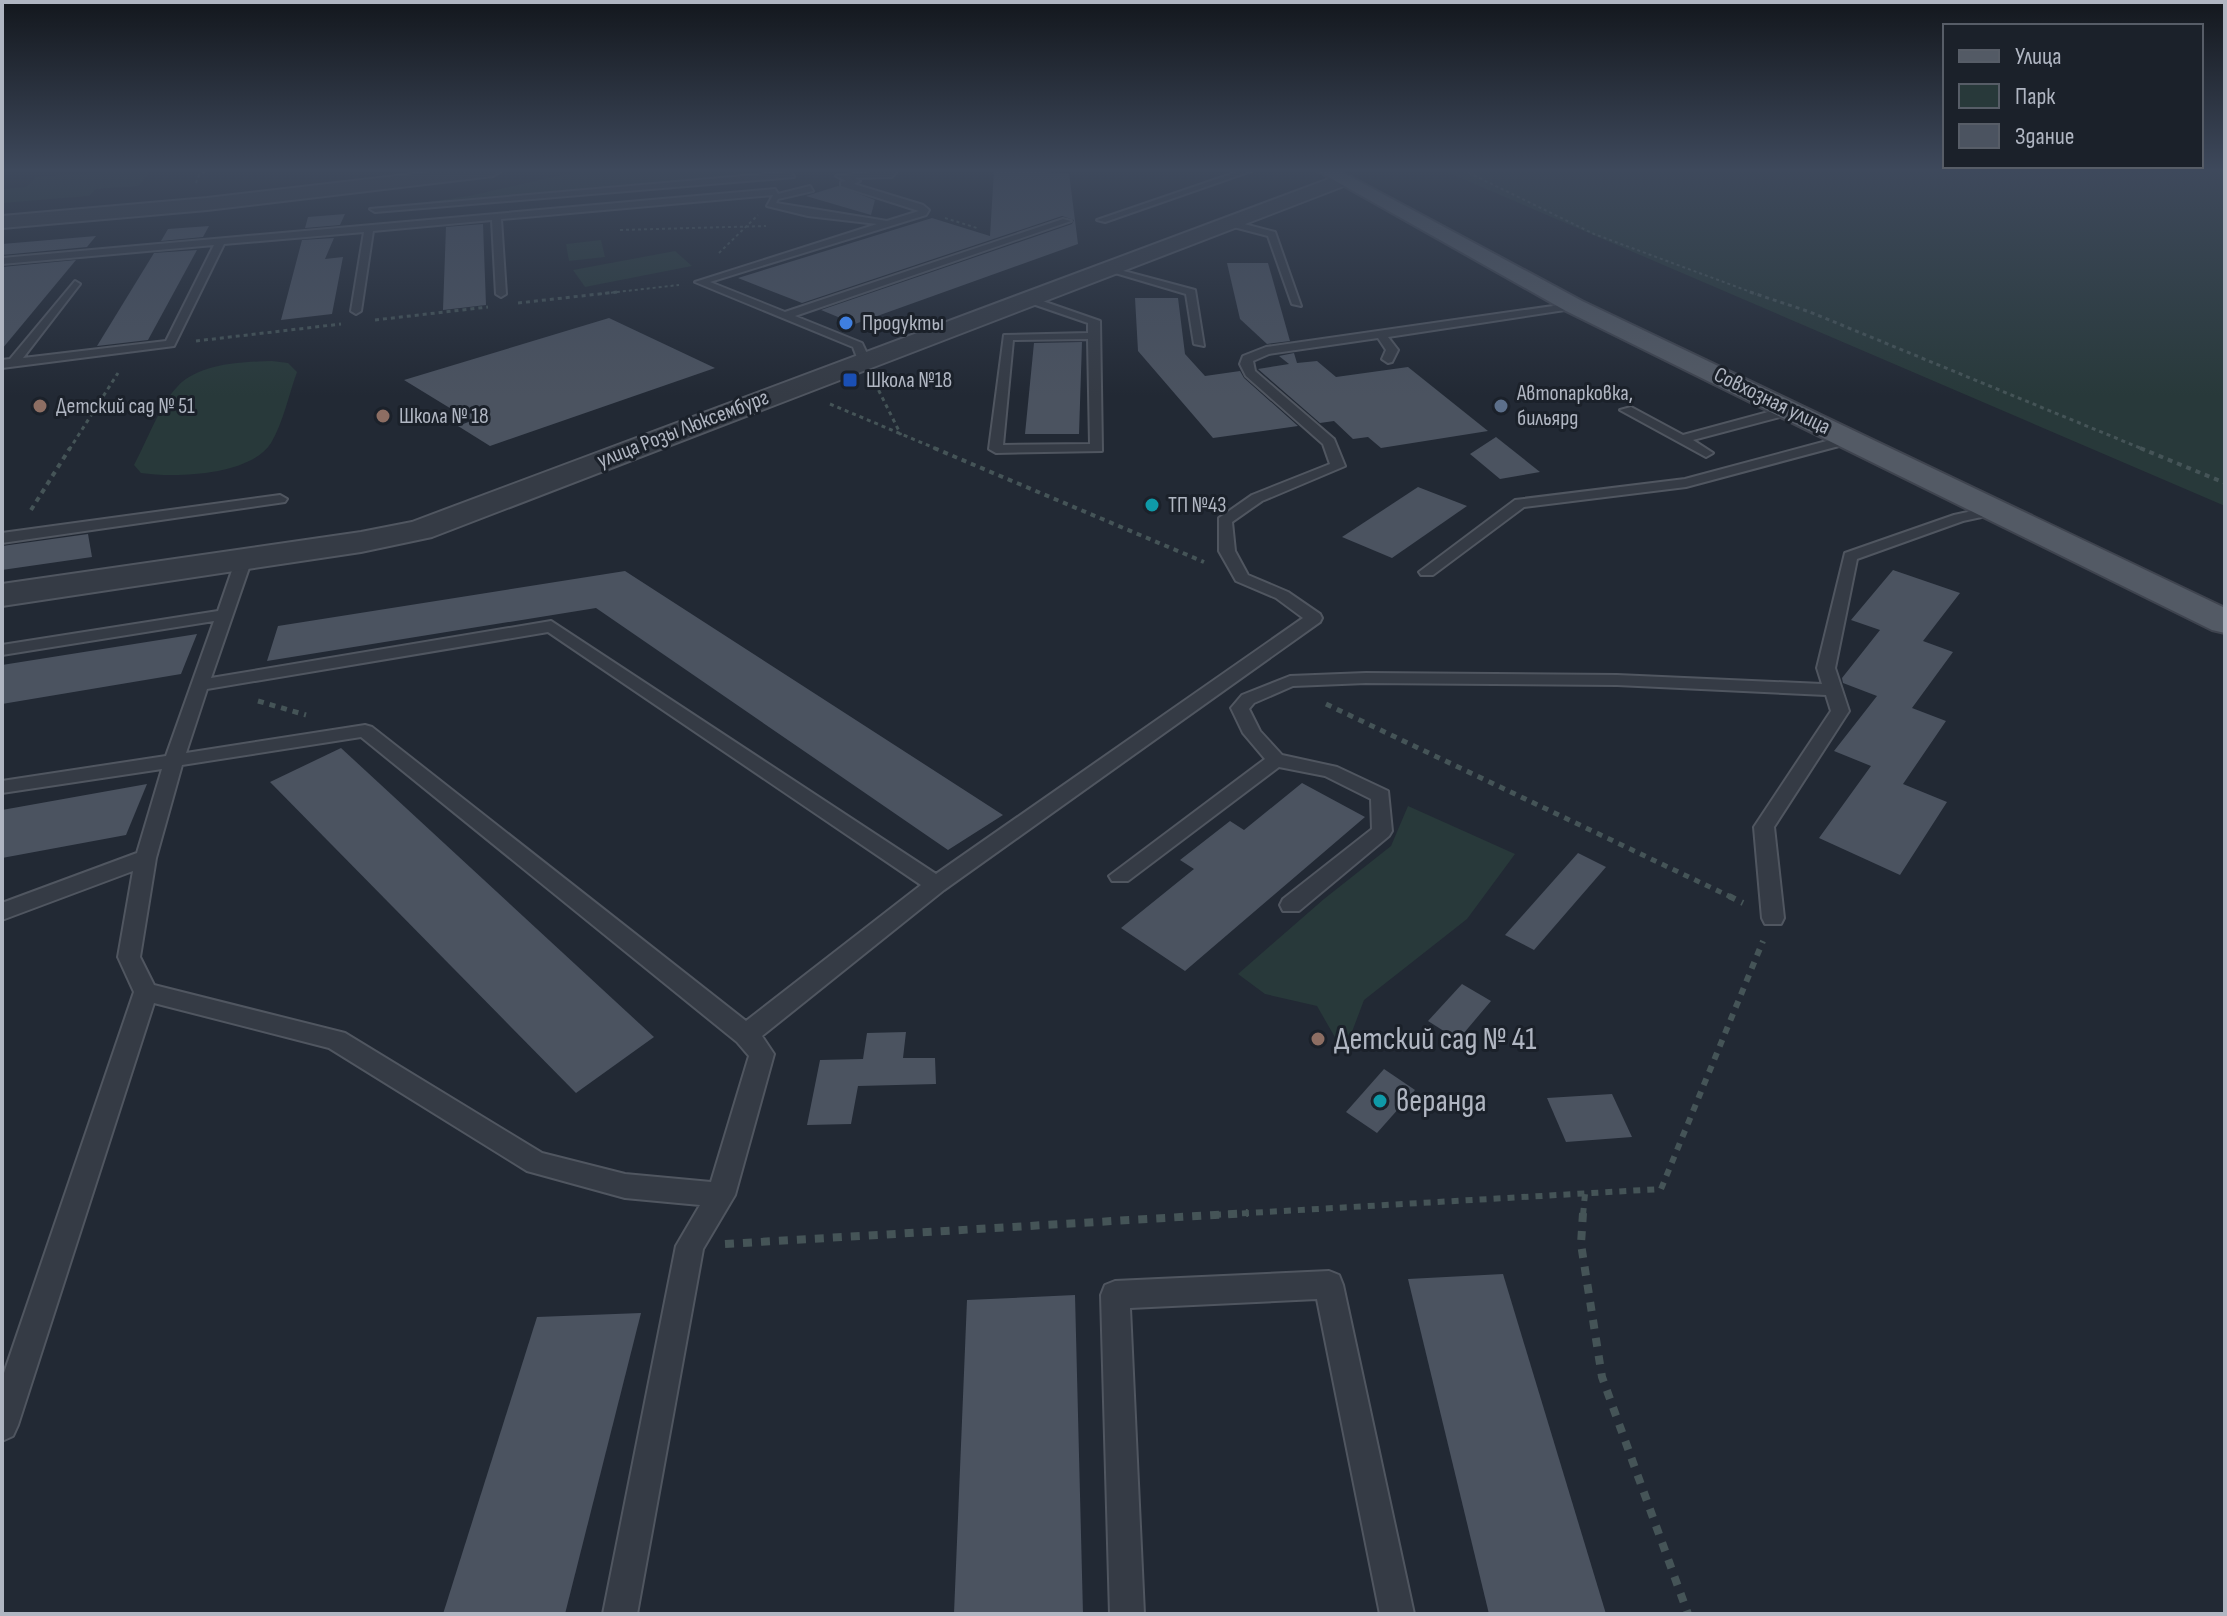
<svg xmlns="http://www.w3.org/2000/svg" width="2227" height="1616" font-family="'Sofia Sans Condensed',sans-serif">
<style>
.green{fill:#28393a}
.building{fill:#4b5360}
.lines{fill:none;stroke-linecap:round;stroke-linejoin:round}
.service-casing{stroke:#505660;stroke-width:4}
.tertiary-casing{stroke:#505660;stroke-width:4}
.primary-casing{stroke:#3f444f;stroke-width:4}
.path-far5{stroke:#455457;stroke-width:2;stroke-dasharray:3 3;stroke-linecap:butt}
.path-far4{stroke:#455457;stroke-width:3;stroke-dasharray:4 4;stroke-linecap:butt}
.path-far3{stroke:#455457;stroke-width:4;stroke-dasharray:5 5;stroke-linecap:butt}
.path-far2{stroke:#455457;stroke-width:5;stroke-dasharray:6 6;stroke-linecap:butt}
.path-far1{stroke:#455457;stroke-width:6;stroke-dasharray:7 7;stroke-linecap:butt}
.path{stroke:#455457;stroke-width:8;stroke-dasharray:9 9;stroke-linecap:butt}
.service{fill:#353b45;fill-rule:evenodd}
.tertiary{fill:#353b45;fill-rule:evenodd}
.primary{fill:#535a65;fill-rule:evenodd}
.shop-dot{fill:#3f7fe0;stroke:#1b212a;stroke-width:3}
.transit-dot{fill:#1a4fb4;stroke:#1b212a;stroke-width:3}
.education-dot{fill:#8d6e63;stroke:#1b212a;stroke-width:3}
.service-dot{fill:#5c6f8a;stroke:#1b212a;stroke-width:3}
.culture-dot{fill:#0f9aa8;stroke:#1b212a;stroke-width:3}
.labels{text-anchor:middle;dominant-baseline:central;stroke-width:6;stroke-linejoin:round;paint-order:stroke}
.far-poi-label{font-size:22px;fill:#b0b6c2;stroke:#1b212a;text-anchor:start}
.far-street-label{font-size:22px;fill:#b0b6c2;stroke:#1b212a}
.near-poi-label{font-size:32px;fill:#b0b6c2;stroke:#1b212a;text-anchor:start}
</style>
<rect width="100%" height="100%" fill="#222934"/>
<g class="green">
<path d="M133,170H152L138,186L96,189L89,196L2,203V189L26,187L36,177Z"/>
<path d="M584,170H783L779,178L392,207L469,196Z"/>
<path d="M1442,170H2225V506Z"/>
<path d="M601,240L605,257L569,261L566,244Z"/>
<path d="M675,251L692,266L585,287L573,270Z"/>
<path d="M272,361L288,363L297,372C289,394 283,423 271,443C250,476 175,478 141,473L134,465C146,443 160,405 177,387C199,363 242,362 272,361Z"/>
<path d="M1408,806L1515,854L1467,919L1364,1000L1344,1053L1317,1006L1265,994L1238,974L1324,899L1391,846Z"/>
</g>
<g class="building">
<path d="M994,170L1069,173L1078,244L855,324L821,310L1072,224L1074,220L1062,216L802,303L738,278L932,218L990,236Z"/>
<path d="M838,186L875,200L871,215L806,196Z"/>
<path d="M345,214L340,225L305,228L308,217Z"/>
<path d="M483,224L486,305L443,310L446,227Z"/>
<path d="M209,226L203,237L161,241L168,229Z"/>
<path d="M96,236L87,247L2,255V244Z"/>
<path d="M334,238L325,259L343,257L332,314L281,320L302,240Z"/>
<path d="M197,250L148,340L97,346L154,253Z"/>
<path d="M76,260L2,349V267Z"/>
<path d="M1227,263H1268L1290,341L1267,344L1240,319Z"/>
<path d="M1135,298H1178L1185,354L1205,376L1240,371L1244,378L1298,426L1213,438L1138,351Z"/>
<path d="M609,318L715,368L490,446L458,426L471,421L404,380Z"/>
<path d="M1082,342L1079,434H1025L1034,343Z"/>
<path d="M1294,353L1297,363L1317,361L1336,377L1408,367L1488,431L1381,448L1368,437L1353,439L1334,421L1320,423L1258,369L1289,364L1279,356Z"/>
<path d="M1496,437L1540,472L1500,479L1470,454Z"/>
<path d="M1418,487L1467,506L1392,558L1342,537Z"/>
<path d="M88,534L92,557L2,570V546Z"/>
<path d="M1893,570L1960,593L1923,641L1953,652L1912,708L1946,721L1903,784L1947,802L1900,875L1819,838L1871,766L1834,751L1877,696L1843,683L1842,678L1880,630L1851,620Z"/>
<path d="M625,571L1003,815L948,850L596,608L267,661L278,626Z"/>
<path d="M197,634L181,674L2,704V665Z"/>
<path d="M341,748L654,1037L576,1093L270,782Z"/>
<path d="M1302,783L1365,817L1185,971L1121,928L1194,869L1180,860L1230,821L1244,830Z"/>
<path d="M147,784L126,835L2,858V810Z"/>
<path d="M1578,853L1606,867L1534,950L1505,935Z"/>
<path d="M1462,984L1491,1001L1458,1040L1428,1021Z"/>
<path d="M906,1032L903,1058H935L936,1084L858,1086L851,1124L807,1125L820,1060L863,1059L867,1033Z"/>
<path d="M1384,1069L1415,1090L1377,1133L1346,1112Z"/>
<path d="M1612,1094L1632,1137L1566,1142L1547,1098Z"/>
<path d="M1503,1274L1606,1614H1489L1408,1279Z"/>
<path d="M1075,1295L1083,1614H954L967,1300Z"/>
<path d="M641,1313L565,1614H443L537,1317Z"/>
</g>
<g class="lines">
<defs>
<g id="service">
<path d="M890,170H898L892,177L855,178L860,181L854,184L923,205L929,210L926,215L710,282L785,312L1063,219L1071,221L795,316L862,343L870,360L864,364L858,360L853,347L695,282L877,224L808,216L767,206L773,195L501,219L506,294L501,297L496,294L492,220L373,231L361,311L356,314L351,311L364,232L224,244L174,346L2,368V360L10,359L75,281L80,284L23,358L166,341L214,245L2,264V258L775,189L778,194L810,186L813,191L778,199L776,203L887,221L919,211L841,186V182L846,181L836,176Z"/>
<path d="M1243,170H1254L1105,222L1097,220Z"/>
<path d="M791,172L794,177L375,212L370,209Z"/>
<path d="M1229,220L1275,232L1301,306L1292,304L1268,236L1226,225Z"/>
<path d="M1105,266L1195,290L1204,346L1194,344L1186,294L1105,270Z"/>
<path d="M1028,296L1100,321L1102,451L996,453L989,449L1004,335L1088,333V323L1024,301V297ZM1088,339L1090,444L1003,445L1013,340Z"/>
<path d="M1574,303L1579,306L1578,308L1388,337L1398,350L1392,362L1388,363L1382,359L1386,350L1378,338L1269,354L1253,361L1255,371L1334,439L1345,466L1262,501L1232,522L1235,551L1248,575L1288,592L1320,614L1322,618L1320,622L944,890L762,1036L774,1054L735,1195L703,1249L637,1614H603L676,1246L700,1205L625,1198L527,1171L329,1048L154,1003L18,1425L13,1436L2,1441V1379L134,992L118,957L133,871L2,920V903L137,853L162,769L2,793V781L166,756L214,621L2,655V645L218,611L236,559L244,554L252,559L211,678L551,621L936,874L1303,618L1276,598L1236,581L1219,551V518L1252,495L1330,464L1323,444L1246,376L1240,364L1243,356L1266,347ZM548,632L921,885L746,1021L372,727L365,725L186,753L207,689ZM361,737L737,1042L749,1056L711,1182L625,1174L542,1153L345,1033L154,985L140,957L156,858L182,765Z"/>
<path d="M1790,406L1796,410L1795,413L1693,440L1713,453L1706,457L1620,410L1631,407L1683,435Z"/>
<path d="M1849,435L1856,439L1854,442L1686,487L1524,507L1433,575H1421L1419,572L1515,500L1685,479Z"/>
<path d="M280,495L287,499L285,502L2,543V533Z"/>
<path d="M1995,506L2000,507V513L1963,521L1857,559L1835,668L1849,711L1774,827L1784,918L1781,924H1765L1762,918L1754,827L1831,711L1826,695L1617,685L1366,683L1293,686L1254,703L1249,709L1260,731L1282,755L1337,767L1388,791L1392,831L1389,836L1299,911H1283L1280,905L1283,899L1372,829L1371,799L1325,776L1279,767L1128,881H1112L1109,876L1265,759L1243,733L1231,708L1242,695L1290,676L1366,673L1617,675L1822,684L1817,668L1845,553L1954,515Z"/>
<path d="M1329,1271L1339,1275L1343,1285L1414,1614H1380L1317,1299L1130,1308L1144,1614H1110L1101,1295L1105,1285L1115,1281Z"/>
</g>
<g id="tertiary">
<path d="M448,170H502L493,176L207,210L2,228V216L207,198Z"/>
<path d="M1342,174L1349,176L1351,180L1349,184L432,537L361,552L2,606V584L361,532L412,522Z"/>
</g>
<path id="primary" d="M1316,170H1338L1582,301L2225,608V633L2212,630L1566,311Z"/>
</defs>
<use href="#service" class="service-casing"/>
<use href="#tertiary" class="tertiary-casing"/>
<use href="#primary" class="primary-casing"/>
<g class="path-far5">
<path d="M1463,170L1594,234L1756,294"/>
<path d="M196,183L199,175L209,170"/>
<path d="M945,218L977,228"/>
<path d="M620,230L766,226"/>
<path d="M719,253L758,215"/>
<path d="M599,294L679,285"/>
</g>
<g class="path-far4">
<path d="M1750,292L1810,312L2145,450"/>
<path d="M518,303L617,292"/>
<path d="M375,320L488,307"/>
<path d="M196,341L341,324"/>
<path d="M875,383L901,435"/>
<path d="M830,404L939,450"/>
<path d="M69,450L118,373"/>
</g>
<g class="path-far3">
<path d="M934,448L1204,562"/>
<path d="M2140,448L2225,483"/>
<path d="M31,510L70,448"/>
</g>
<g class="path-far2">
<path d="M258,701L306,715"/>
<path d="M1326,704L1733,898"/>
</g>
<g class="path-far1">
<path d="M1729,896L1743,903"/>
<path d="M1214,1215L1661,1189L1763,941"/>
<path d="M1583,1215L1585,1194"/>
</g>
<g class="path">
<path d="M1583,1213L1581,1244L1602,1377L1688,1614"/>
<path d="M725,1244L1248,1213"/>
</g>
<use href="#service" class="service"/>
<use href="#tertiary" class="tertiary"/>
<use href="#primary" class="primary"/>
</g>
<linearGradient id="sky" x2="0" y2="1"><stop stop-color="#13171d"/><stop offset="0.43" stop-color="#3e495c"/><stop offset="1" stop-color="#3e495c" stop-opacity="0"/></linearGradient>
<rect width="2227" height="396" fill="url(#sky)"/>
<circle class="shop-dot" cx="846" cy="323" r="8"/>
<rect class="transit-dot" x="842" y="372" width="16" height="16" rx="4"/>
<g class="education-dot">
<circle cx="40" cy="406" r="8"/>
<circle cx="383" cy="416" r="8"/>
<circle cx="1318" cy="1039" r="8"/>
</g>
<circle class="service-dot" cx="1501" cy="406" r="8"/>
<g class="culture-dot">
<circle cx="1152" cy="505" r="8"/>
<circle cx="1380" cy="1101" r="8"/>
</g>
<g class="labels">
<g class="far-poi-label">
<text x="862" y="323">Продукты</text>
<text x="866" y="380">Школа №18</text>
<text x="1517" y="393">Автопарковка,<tspan x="1517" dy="25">бильярд</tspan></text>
<text x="56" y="406">Детский сад № 51</text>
<text x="399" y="416">Школа № 18</text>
<text x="1168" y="505">ТП №43</text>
</g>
<g class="far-street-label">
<text transform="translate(1772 401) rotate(26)">Совхозная улица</text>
<text transform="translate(683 429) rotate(-21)">улица Розы Люксембург</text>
</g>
<g class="near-poi-label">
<text x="1334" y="1039">Детский сад № 41</text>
<text x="1396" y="1101">веранда</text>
</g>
</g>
<rect width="2227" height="1616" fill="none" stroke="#b0b6c2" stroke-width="8"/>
<rect x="1943" y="24" width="260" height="144" fill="#1b212a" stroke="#575d67" stroke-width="2"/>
<rect x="1959" y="50" width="40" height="12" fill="#535a65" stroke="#575d67" stroke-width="2"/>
<text x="2015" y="64" font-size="24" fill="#b0b6c2">Улица</text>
<rect x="1959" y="84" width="40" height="24" fill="#28393a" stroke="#575d67" stroke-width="2"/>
<text x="2015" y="104" font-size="24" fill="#b0b6c2">Парк</text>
<rect x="1959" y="124" width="40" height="24" fill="#4b5360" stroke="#575d67" stroke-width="2"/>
<text x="2015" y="144" font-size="24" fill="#b0b6c2">Здание</text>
</svg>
